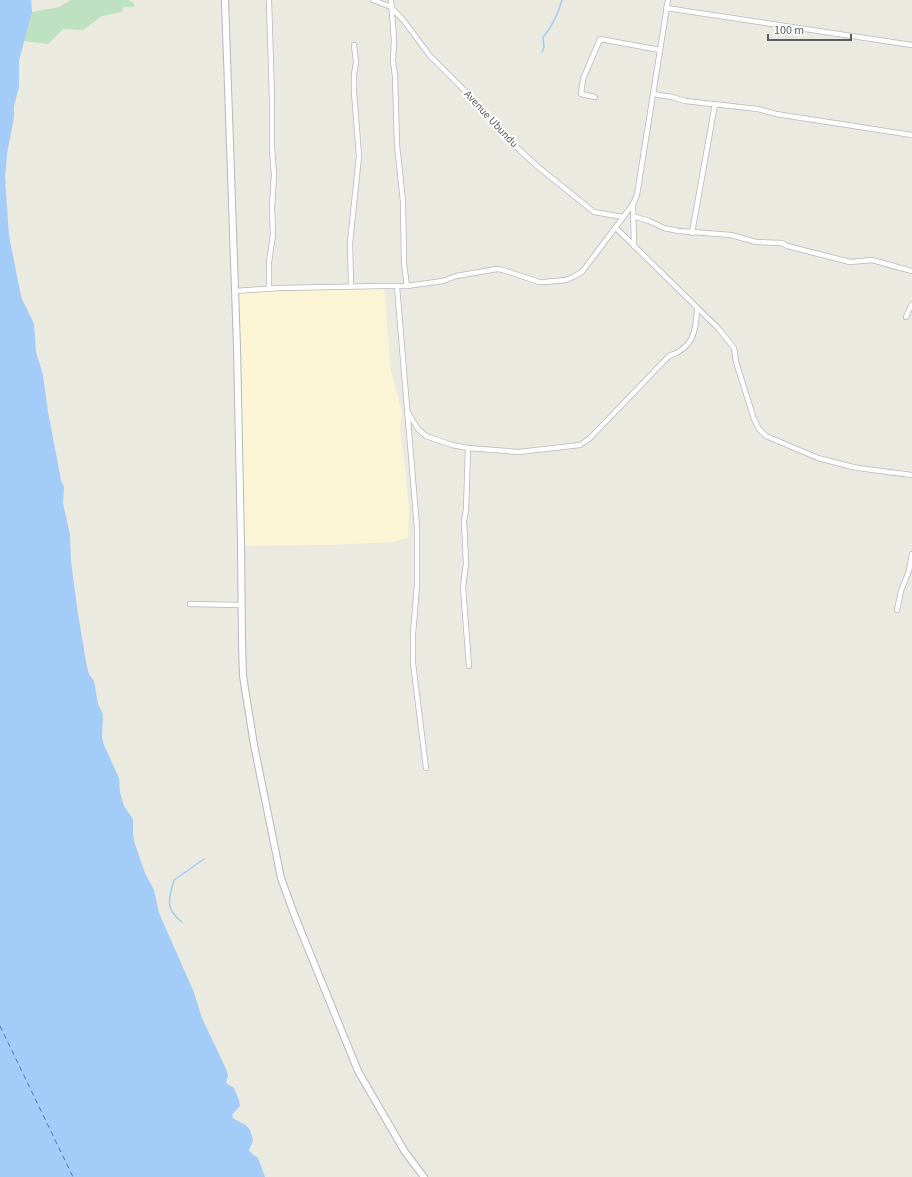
<svg xmlns="http://www.w3.org/2000/svg" width="912" height="1177" font-family="'Source Sans 3',sans-serif">
<style>
.commercial{fill:#fbf5d6}
.green{fill:#bee1c1}
.water{fill:#a3ccf8}
.lines{fill:none;stroke-linecap:round;stroke-linejoin:round}
.stream{stroke:#a3ccf8;stroke-width:1.5}
.ferry{stroke:#4976b9;stroke-width:1;stroke-dasharray:5 4;stroke-linecap:butt}
.minor-casing{stroke:#b6b8bc;stroke-width:6}
.tertiary-casing{stroke:#b6b8bc;stroke-width:8}
.minor{stroke:#fff;stroke-width:4.5}
.tertiary{stroke:#fff;stroke-width:6}
.labels{text-anchor:middle;dominant-baseline:central;stroke-width:4;stroke-linejoin:round;paint-order:stroke}
.street-label{font-size:11px;fill:#595c60;stroke:#fff}
</style>
<rect width="100%" height="100%" fill="#ebeae0"/>
<path class="commercial" d="M384,287L391,371L402,412L400,428L406,476L409,511L408,538L394,542L329,545L240,546L235,292L244,290Z"/>
<path class="green" d="M71,0H128L134,3V7H123L122,12L102,16L83,30L63,29L48,44L24,41L32,12L59,7Z"/>
<path class="water" d="M0,0H31L32,12L19,60V87L14,106V117L7,154L5,178L9,236L20,291L22,299L34,324L36,352L43,375L48,412L61,480L64,487L63,503L70,535L71,562L78,614L87,667L89,674L94,681L98,704L103,714L102,737L104,745L119,778L120,792L124,806L133,819V833L134,841L145,873L154,890L159,913L193,990L202,1018L226,1069L228,1075L226,1083L234,1088L239,1100L240,1106L232,1115L233,1118C245,1126 250,1123 253,1141L249,1150L252,1154L258,1158L265,1177H0Z"/>
<g class="lines">
<g class="stream">
<path d="M542,52L544,47L543,37C553,26 558,14 562,0"/>
<path d="M182,922C164,908 169,899 174,880L204,859"/>
</g>
<path class="ferry" d="M0,1026L73,1177"/>
<defs>
<g id="minor">
<path d="M269,0L272,100V148L274,175L272,208L273,235L269,262V288"/>
<path d="M373,0L391,7L404,21L430,56L469,95L513,144L537,166L594,212L623,217"/>
<path d="M391,0L394,40L393,61L395,76L397,145L403,202L404,264L407,286"/>
<path d="M666,8L912,45"/>
<path d="M653,94L672,97L685,101L758,109L776,114L912,135"/>
<path d="M595,97L581,94L583,79L600,39L660,50"/>
<path d="M633,204L634,246"/>
<path d="M633,216L649,221L664,228L679,231L731,235L756,242L782,243L787,246L850,262L872,260L912,271"/>
<path d="M616,228L719,329L734,348L736,362L754,419L759,429L766,436L818,458L845,465L858,468L912,475"/>
<path d="M692,233L715,104"/>
<path d="M351,286L350,243L359,156L354,92V75L356,62L354,45"/>
<path d="M397,287L417,528V586L413,633V663L426,768"/>
<path d="M235,291L280,288L382,286H407L443,281L456,276L497,269L503,270L539,282H545L566,280L573,277L582,272L633,204L637,195L668,0"/>
<path d="M906,317L912,304"/>
<path d="M408,413L418,429L426,436L452,445L468,448L519,452L580,445L590,438L669,356C693,348 696,332 697,309"/>
<path d="M468,448L466,510L464,521L466,564L463,587L469,666"/>
<path d="M190,604L241,605"/>
<path d="M897,610L901,591L909,571L912,554"/>
</g>
<path id="tertiary" d="M225,0L237,347L241,543L242,643L243,676L254,745L281,878L294,914L358,1071L405,1152L424,1177"/>
</defs>
<use href="#minor" class="minor-casing"/>
<use href="#tertiary" class="tertiary-casing"/>
<use href="#minor" class="minor"/>
<use href="#tertiary" class="tertiary"/>
</g>
<g class="labels">
<g class="street-label">
<text transform="translate(491 119) rotate(47)">Avenue Ubundu</text>
</g>
</g>
<path d="M768 34v6h83v-6" fill="none" stroke="#595c60" stroke-width="2"/>
<text x="774" y="34" font-size="12" fill="#595c60" stroke="#ffffff" stroke-width="3" paint-order="stroke">100 m</text>
</svg>
